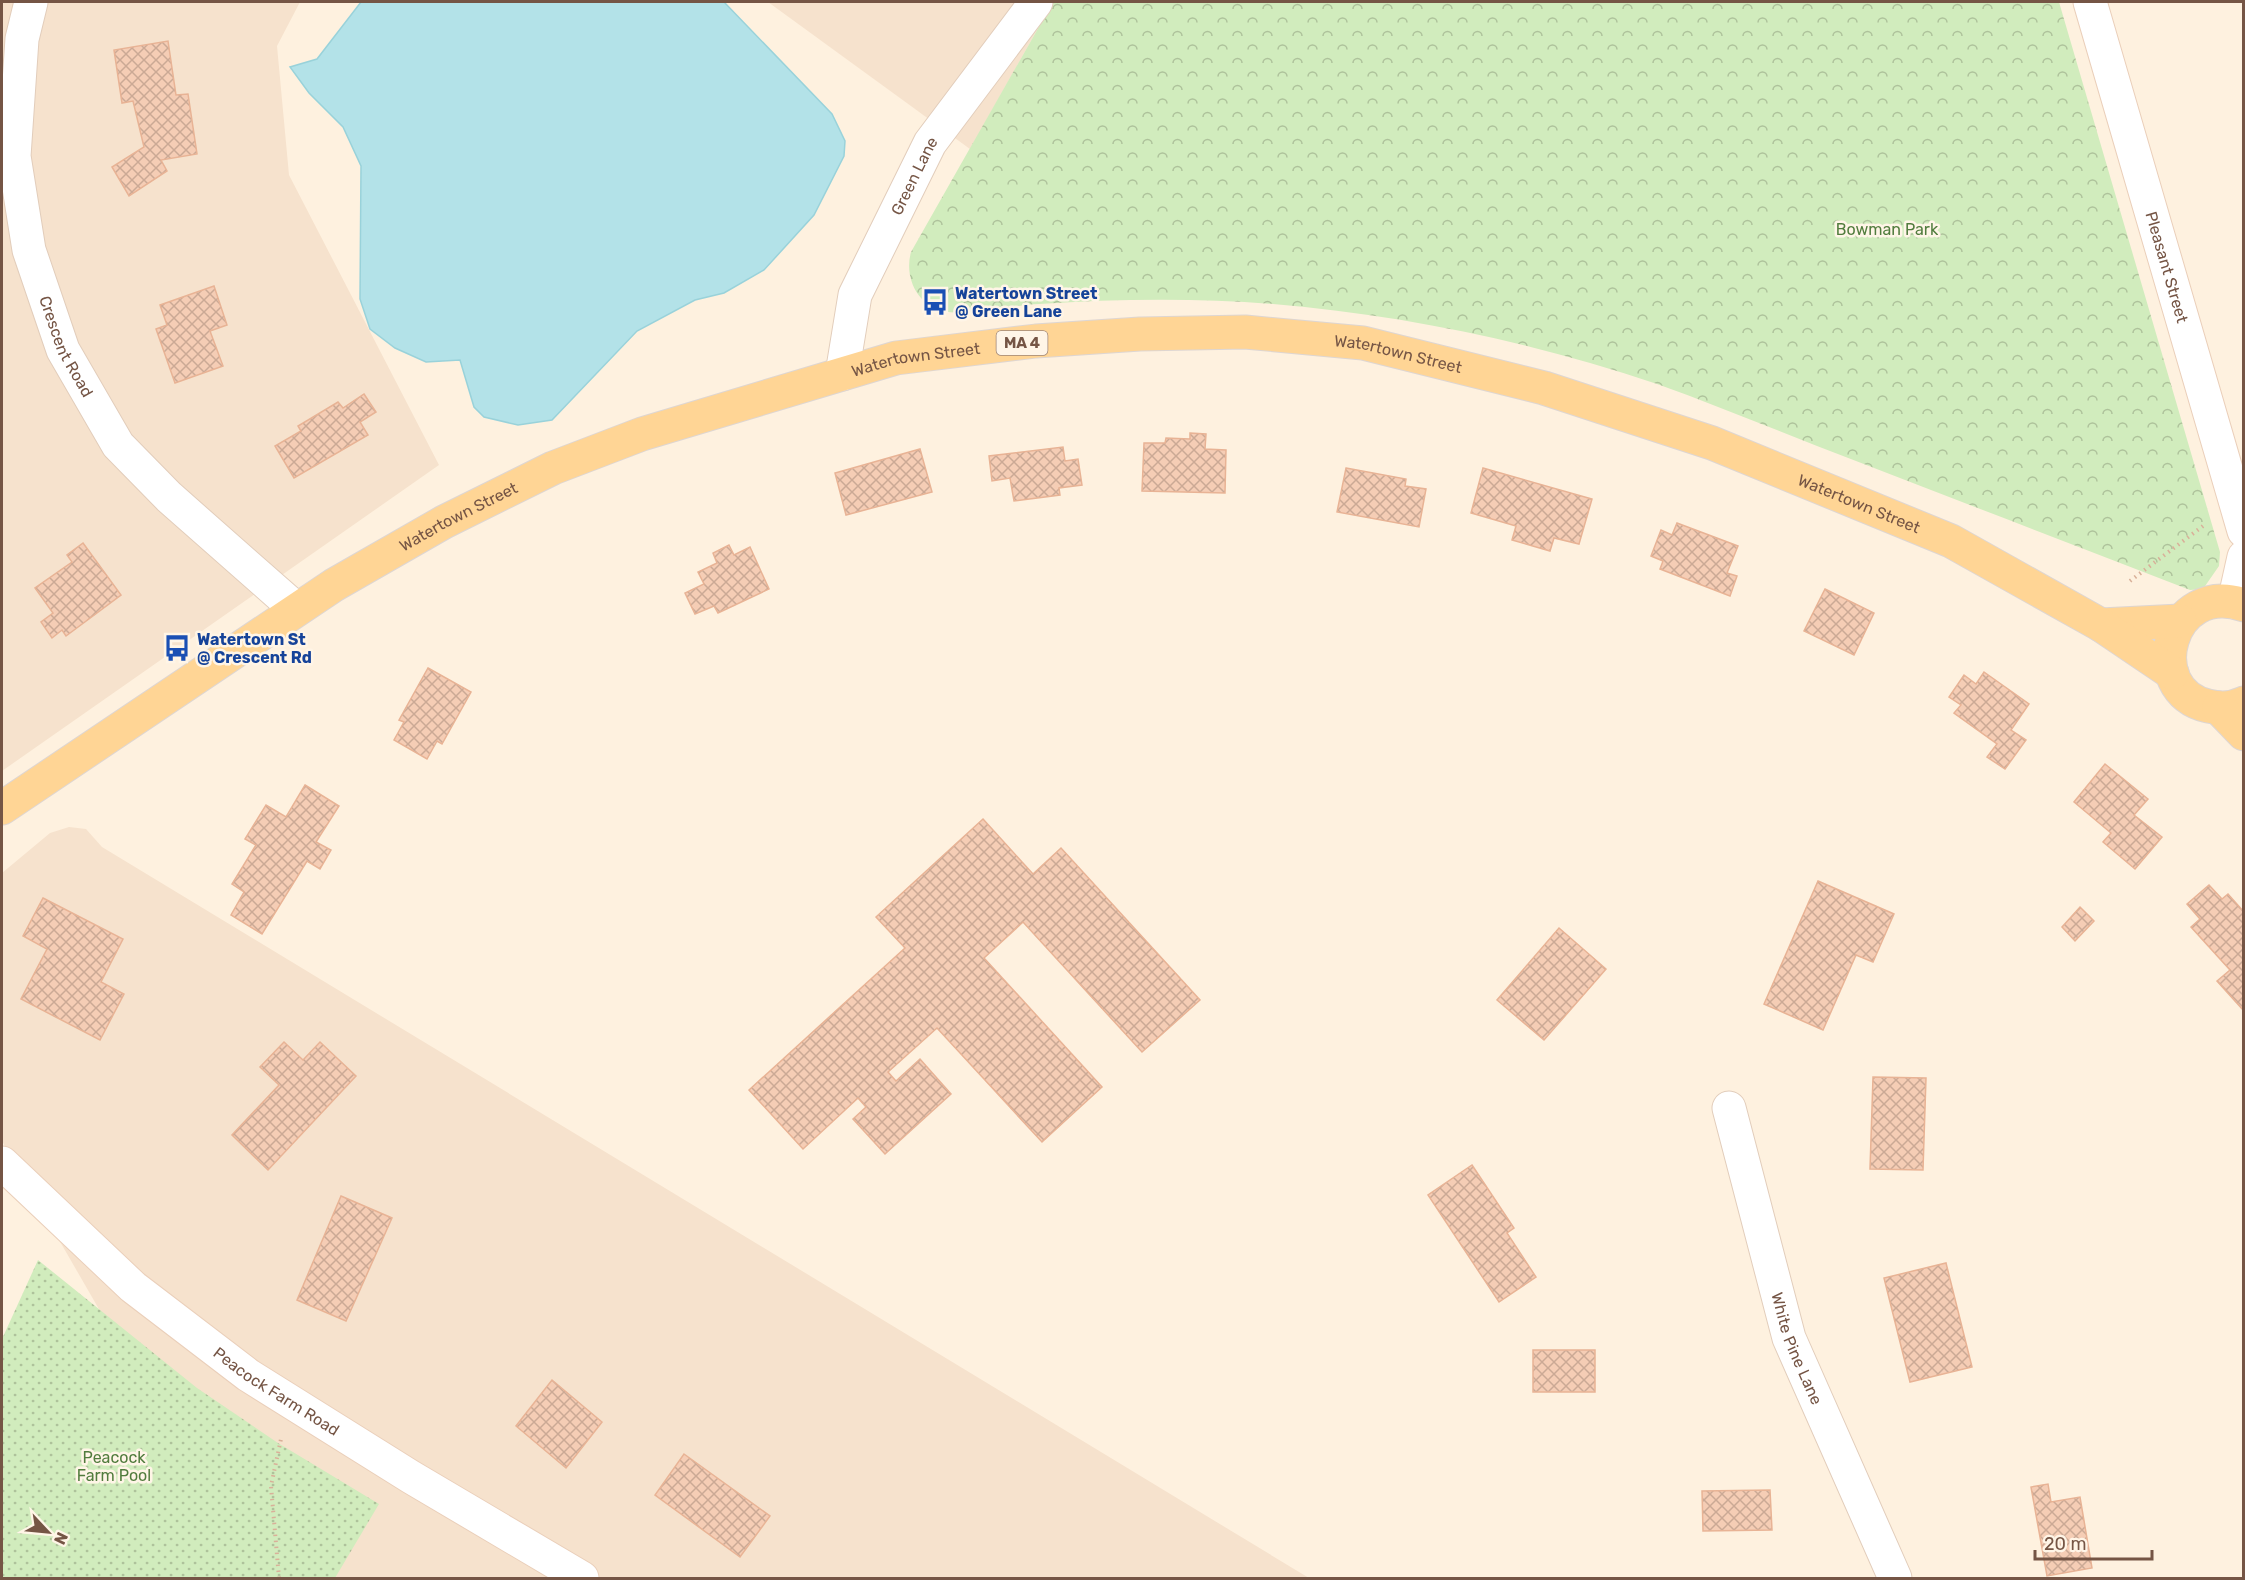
<svg xmlns="http://www.w3.org/2000/svg" width="2245" height="1580" font-family="Rubik,sans-serif">
<style>
.residential{fill:#f6e2cd}
.forest{fill:url(#forest-crowns)}
.park{fill:url(#park-dots)}
.water{fill:#b3e2e8;stroke:#99d2da;stroke-width:1.5}
.building{fill:url(#building-cross-hatch);stroke:#e8b395;stroke-width:1.5}
.lines{fill:none;stroke-linecap:round;stroke-linejoin:round}
.street-casing{stroke:#e2cdbb;stroke-width:35}
.secondary-casing{stroke:#eacfba;stroke-width:35}
.primary-casing{stroke:#ded6d2;stroke-width:35}
.path{stroke:#d9b099;stroke-width:4;stroke-dasharray:1.5 4.5;stroke-linecap:butt}
.street{stroke:#fff;stroke-width:33}
.secondary{stroke:#fff;stroke-width:33}
.primary{stroke:#ffd595;stroke-width:33}
.labels{text-anchor:middle;dominant-baseline:central;stroke-width:5;stroke-linejoin:round;paint-order:stroke}
.shield{fill:#fff5e7;stroke:#9e8576;stroke-width:1.5}
.shield-label{font-size:15px;font-weight:bold;fill:#755545}
.street-label{font-size:16px;fill:#755545;stroke:#fff5e7}
.park-label{font-size:16px;fill:#517c3d;stroke:#fff5e7}
.transit-label{font-size:16px;font-weight:bold;fill:#164399;stroke:#fff5e7;text-anchor:start}
</style>
<defs>
<pattern id="forest-crowns" width="20" height="18" patternUnits="userSpaceOnUse" patternTransform="scale(1.5)"><rect width="20" height="18" fill="#d1ecbd"/><path d="M2 6a3 3 0 1 1 6 0M12 15a3 3 0 1 1 6 0" fill="none" stroke="#aec29b"/></pattern>
<pattern id="park-dots" width="8" height="8" patternUnits="userSpaceOnUse" patternTransform="scale(1.5)"><rect width="8" height="8" fill="#d1ecbd"/><path d="M2 2h.1M6 6h.1" fill="none" stroke="#aec29b" stroke-width="1.8" stroke-linecap="round"/></pattern>
<pattern id="building-cross-hatch" width="8" height="8" patternUnits="userSpaceOnUse" patternTransform="scale(1.5)"><rect width="8" height="8" fill="#f5cdb5"/><path d="M0 0l8 8M0 8l8-8" fill="none" stroke="#cba995"/></pattern>
</defs>
<rect width="100%" height="100%" fill="#fef1df"/>
<g class="residential">
<path d="M2,2H300L277,46L289,175L439,465L2,771Z"/>
<path d="M768,2H1053L970,149Z"/>
<path d="M69,827L86,829L102,847L1309,1578H254L2,1141V873L50,833Z"/>
</g>
<path class="forest" d="M1053,2H2059L2220,552L2219,566L2203,589L2190,590C2079,547 1967,504 1856,461C1790,436 1724,408 1657,384C1533,342 1403,315 1273,304C1195,298 1117,299 1039,304C1014,305 966,317 943,311C917,305 904,277 911,252Z"/>
<path class="park" d="M38,1260L197,1388L278,1443L379,1504L335,1578H2V1339Z"/>
<path class="water" d="M361,2H724L832,114L845,141L844,156L814,215L764,270L724,293L695,300L637,331L552,420L518,425L484,417L474,407L460,360L426,362L395,348L370,329L360,299L361,166L343,127L309,93L290,67L317,59Z"/>
<g class="building">
<path d="M168,41L176,95L188,94L197,154L161,160L167,171L129,196L112,167L144,147L133,101L122,103L114,50Z"/>
<path d="M214,286L227,325L210,331L223,366L175,383L156,329L167,325L160,305Z"/>
<path d="M364,394L376,412L360,422L368,435L294,478L275,446L301,431L298,426L338,402L343,408Z"/>
<path d="M1190,433L1206,434L1205,449L1226,450L1225,493L1142,491L1144,443H1165L1166,438L1190,439Z"/>
<path d="M1063,447L1065,461L1078,459L1082,485L1059,488L1060,495L1014,501L1010,478L992,481L989,456Z"/>
<path d="M920,449L932,492L846,515L835,473Z"/>
<path d="M1346,468L1406,479L1405,486L1426,489L1419,527L1337,512Z"/>
<path d="M1483,468L1592,499L1579,544L1554,538L1550,551L1512,540L1516,526L1471,513Z"/>
<path d="M1677,523L1738,546L1727,573L1737,576L1730,596L1660,569L1663,561L1651,556L1661,530L1672,535Z"/>
<path d="M83,543L121,595L66,636L62,630L52,638L41,622L53,613L35,588L72,562L67,555Z"/>
<path d="M729,545L734,555L750,547L769,589L718,613L714,606L695,614L685,593L704,584L698,572L717,563L713,553Z"/>
<path d="M1825,589L1874,613L1854,655L1804,631Z"/>
<path d="M428,668L471,692L442,744L437,741L427,759L394,740L404,722L399,720Z"/>
<path d="M1984,672L2029,704L2011,730L2026,740L2005,769L1987,757L1997,744L1954,713L1961,705L1949,697L1964,675L1976,684Z"/>
<path d="M2105,764L2148,799L2134,815L2162,837L2135,869L2103,842L2111,833L2074,802Z"/>
<path d="M305,785L339,806L316,842L331,850L320,869L307,861L262,934L231,915L244,892L232,884L256,845L245,839L266,805L286,817Z"/>
<path d="M983,819L1033,874L1061,848L1200,1000L1142,1052L1023,922L984,958L1102,1087L1042,1142L937,1028L888,1072L896,1081L920,1059L951,1094L885,1154L853,1119L866,1107L858,1098L803,1149L749,1090L905,948L876,917Z"/>
<path d="M1818,881L1894,914L1873,962L1856,955L1823,1030L1764,1004Z"/>
<path d="M2209,885L2222,899L2228,894L2244,912V1011L2217,981L2230,970L2191,927L2200,919L2187,904Z"/>
<path d="M43,898L123,939L101,982L124,994L100,1040L21,999L47,949L23,936Z"/>
<path d="M2080,907L2094,921L2075,941L2062,927Z"/>
<path d="M1559,928L1606,969L1544,1040L1497,1000Z"/>
<path d="M284,1042L303,1060L320,1042L356,1076L268,1170L232,1135L279,1085L260,1067Z"/>
<path d="M1873,1077L1926,1078L1923,1170L1870,1169Z"/>
<path d="M1472,1165L1514,1228L1507,1233L1536,1277L1499,1302L1428,1195Z"/>
<path d="M341,1196L392,1218L346,1321L297,1300Z"/>
<path d="M1946,1263L1972,1367L1910,1382L1884,1278Z"/>
<rect x="1533" y="1350" width="62" height="42"/>
<path d="M552,1380L602,1422L566,1468L516,1426Z"/>
<path d="M684,1454L770,1516L740,1557L655,1495Z"/>
<path d="M2048,1484L2051,1502L2080,1497L2092,1568L2047,1576L2031,1487Z"/>
<path d="M1770,1490L1772,1530L1703,1531L1702,1491Z"/>
</g>
<g class="lines">
<defs>
<g id="street">
<path id="s1" d="M31,2L22,39L14,156L29,250L63,350L118,445L169,497L296,609"/>
<path id="s2" d="M842,374L855,295L930,143L1036,2"/>
<path id="s3" d="M1729,1108L1789,1338L1895,1578"/>
</g>
<g id="secondary">
<path id="s4" d="M2090,2L2244,531"/>
<path d="M2234,602L2244,557"/>
<path id="s5" d="M2,1163L133,1287L248,1375L411,1477L582,1578"/>
</g>
<g id="primary">
<path d="M2244,605C2169,579 2140,690 2208,706C2220,709 2232,709 2244,703"/>
<path d="M2101,625L2180,621"/>
<path d="M2219,708L2244,734"/>
<path id="s6" d="M2,808L334,585L444,522L553,468L642,434L896,358L1036,341L1140,334L1245,332L1363,343L1544,388L1712,443L1951,541L2101,625L2172,673"/>
</g>
</defs>
<use href="#street" class="street-casing"/>
<use href="#secondary" class="secondary-casing"/>
<use href="#primary" class="primary-casing"/>
<g class="path">
<path d="M2130,581L2203,526"/>
<path d="M279,1578L271,1486L281,1439"/>
</g>
<use href="#street" class="street"/>
<use href="#secondary" class="secondary"/>
<use href="#primary" class="primary"/>
</g>
<defs>
<symbol id="bus-bare" viewBox="-9 -9 18 18"><path d="M-5-6H5V4H4V6H2V4H-2V6H-4V4H-5ZM-3.5-4V0h7V-4ZM-3.5 1.2v1.5H-2V1.2ZM2 1.2v1.5H3.5V1.2Z" fill="#1a4fb4" stroke="#fff5e7" stroke-width="2.5" paint-order="stroke"/></symbol>
</defs>
<g fill-rule="evenodd">
<use href="#bus-bare" x="916" y="283" width="38" height="38"/>
<use href="#bus-bare" x="158" y="629" width="38" height="38"/>
</g>
<g class="labels">
<rect class="shield" x="996.5" y="331" width="51" height="24" rx="4.5"/>
<g class="shield-label">
<text x="1022" y="343">MA 4</text>
</g>
<g class="street-label">
<text stroke="none"><textPath href="#s2" startOffset="213">Green Lane</textPath></text>
<text stroke="none"><textPath href="#s4" startOffset="276">Pleasant Street</textPath></text>
<text stroke="none"><textPath href="#s1" startOffset="354">Crescent Road</textPath></text>
<text stroke="none"><textPath href="#s6" startOffset="1514">Watertown Street</textPath></text>
<text stroke="none"><textPath href="#s6" startOffset="1028">Watertown Street</textPath></text>
<text stroke="none"><textPath href="#s6" startOffset="2000">Watertown Street</textPath></text>
<text stroke="none"><textPath href="#s6" startOffset="542">Watertown Street</textPath></text>
<text stroke="none"><textPath href="#s3" startOffset="250">White Pine Lane</textPath></text>
<text stroke="none"><textPath href="#s5" startOffset="358">Peacock Farm Road</textPath></text>
</g>
<g class="park-label">
<text x="1887" y="229">Bowman Park</text>
<text x="114" y="1457">Peacock<tspan x="114" dy="18">Farm Pool</tspan></text>
</g>
<g class="transit-label">
<text x="955" y="293">Watertown Street<tspan x="955" dy="18">@ Green Lane</tspan></text>
<text x="197" y="639">Watertown St<tspan x="197" dy="18">@ Crescent Rd</tspan></text>
</g>
</g>
<rect width="2245" height="1580" fill="none" stroke="#755545" stroke-width="6"/>
<g transform="translate(48 1532) rotate(116)" stroke="#fff5e7" stroke-width="4.5" paint-order="stroke">
<path d="M0-4.5L10 22L0 15L-10 22Z" fill="#755545"/>
<text y="-9" font-size="16" font-weight="bold" text-anchor="middle" fill="#755545">N</text>
</g>
<path d="M2035 1550v9h117v-9" fill="none" stroke="#755545" stroke-width="3"/>
<text x="2044" y="1550" font-size="18" fill="#755545" stroke="#fff5e7" stroke-width="4.5" paint-order="stroke">20 m</text>
</svg>
